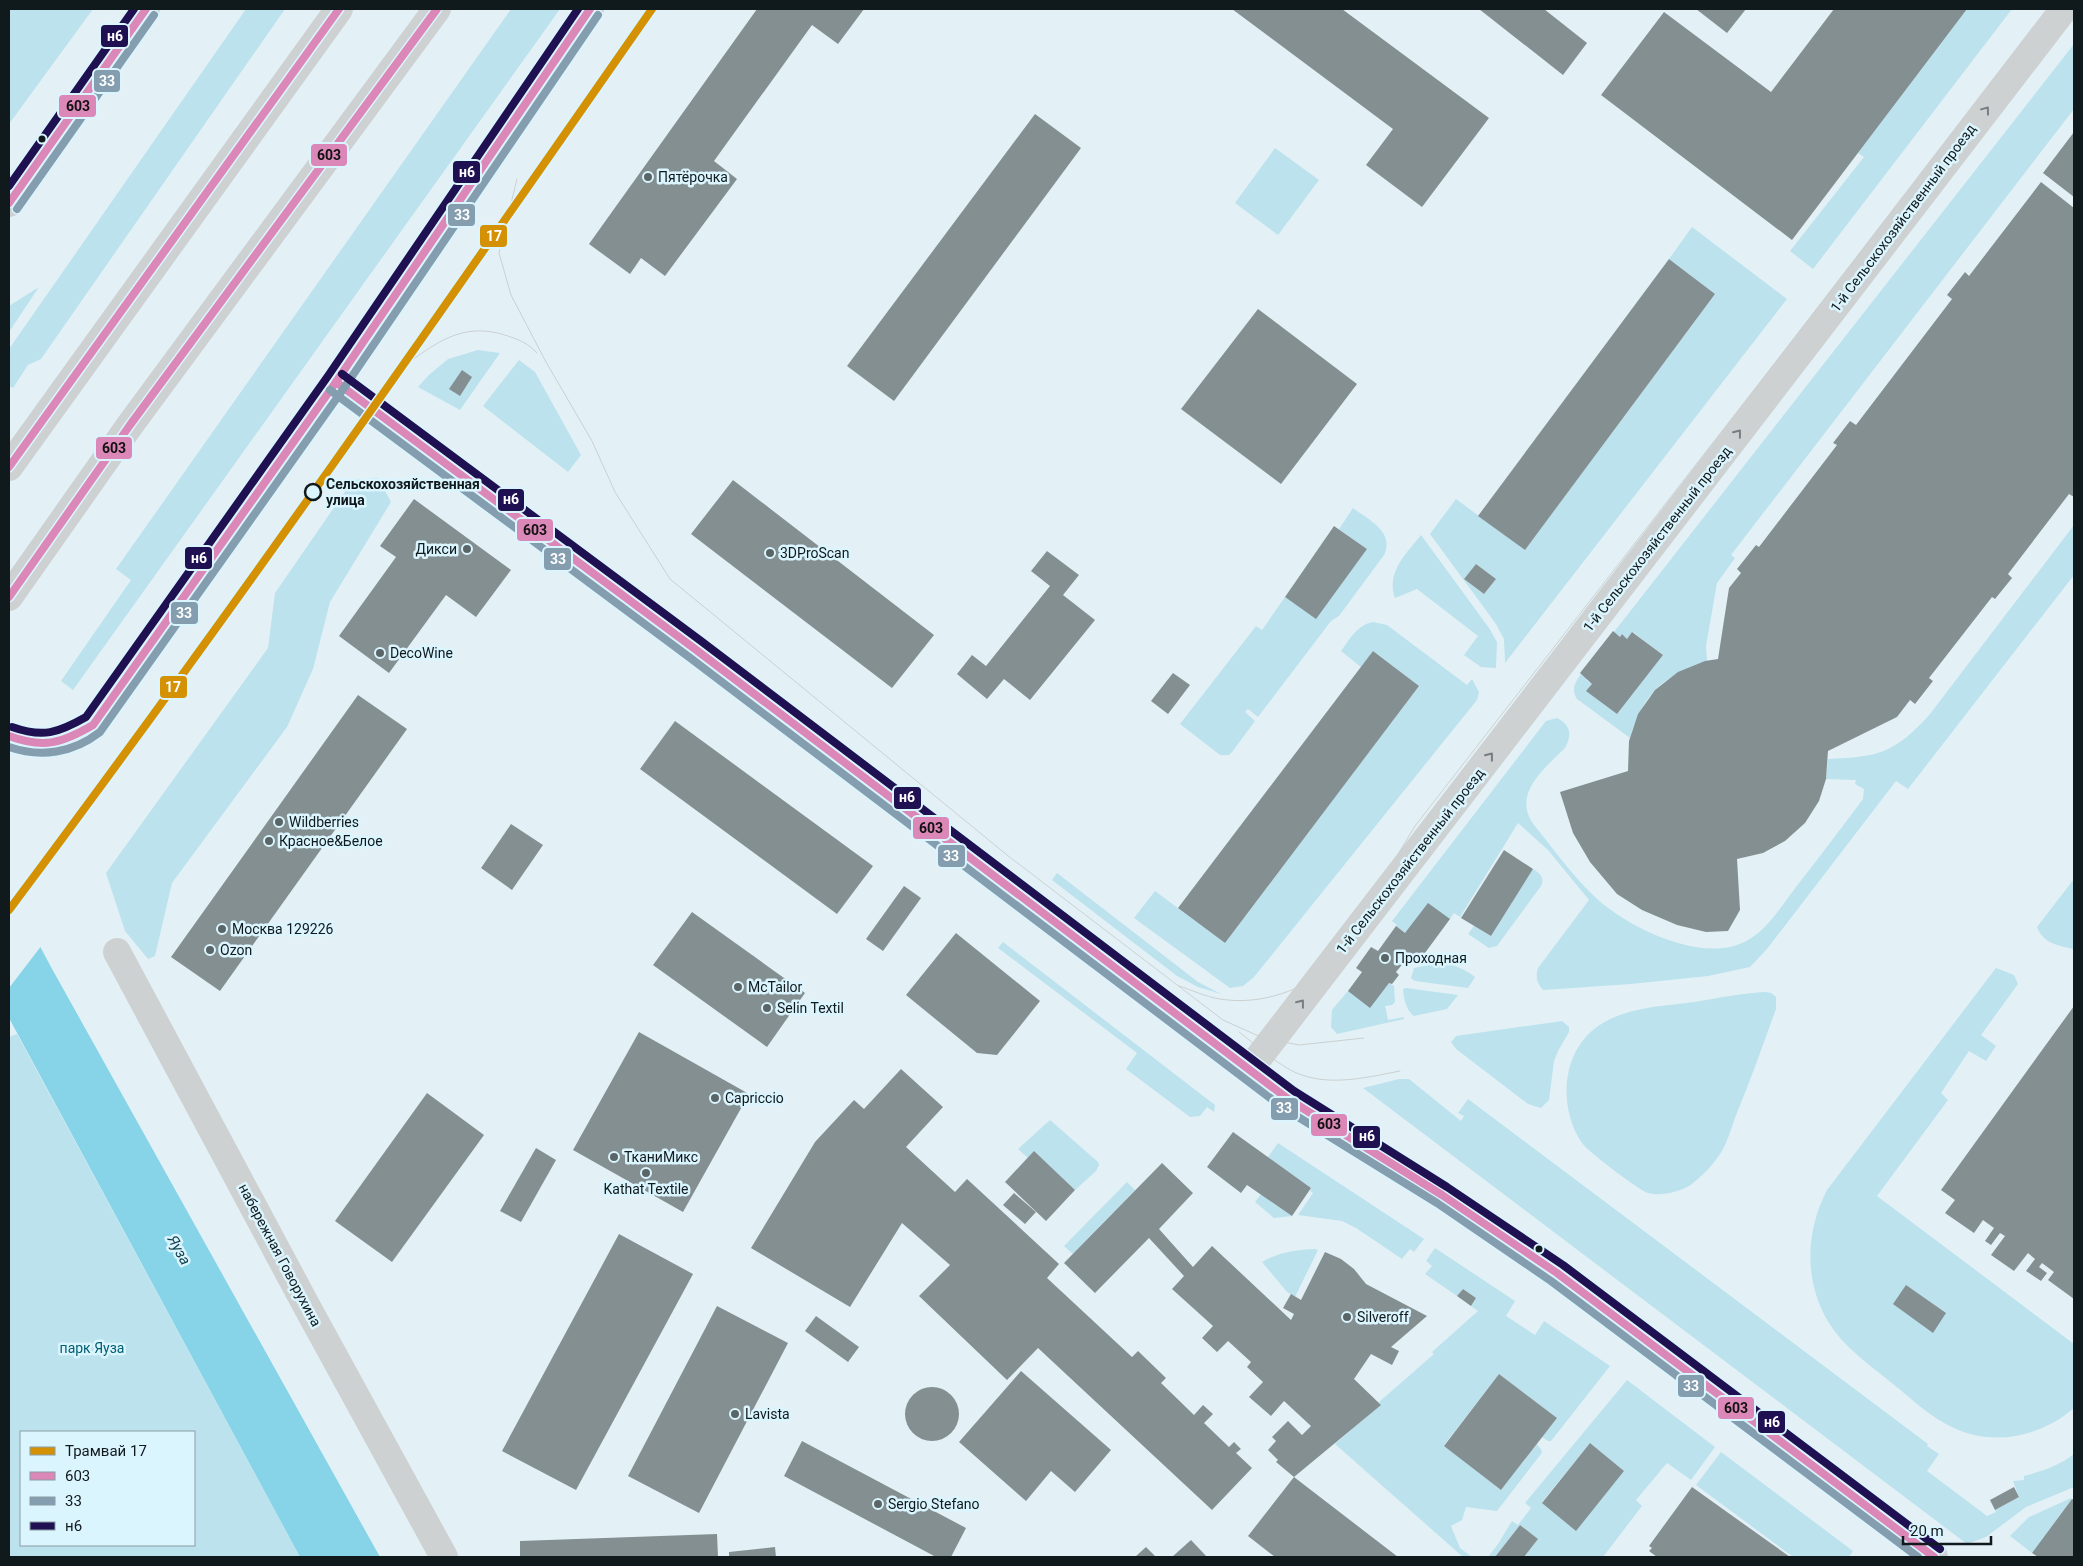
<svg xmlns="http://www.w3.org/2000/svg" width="2083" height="1566" font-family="Roboto,sans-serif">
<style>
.green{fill:#bce2ed;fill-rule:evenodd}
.water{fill:#87d4e9}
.pier{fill:#e3f1f6}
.building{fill:#848f92}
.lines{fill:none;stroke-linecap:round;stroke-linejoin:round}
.street{stroke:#ced1d2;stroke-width:28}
.secondary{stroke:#ced1d2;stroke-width:28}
.primary{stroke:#ced1d2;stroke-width:28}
.tram{stroke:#ccd0d1;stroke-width:1}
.bus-1-casing{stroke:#dbf5fe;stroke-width:11}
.bus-2-casing{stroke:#dbf5fe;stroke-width:11}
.bus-3-casing{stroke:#dbf5fe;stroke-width:11}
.bus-1{stroke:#db87b7;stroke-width:8}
.bus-2{stroke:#849eb0;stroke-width:8}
.bus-3{stroke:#1f1051;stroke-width:8}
.tram-1-casing{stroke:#dbf5fe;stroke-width:11}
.tram-1{stroke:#d49104;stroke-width:8}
.oneway{stroke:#787e80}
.bus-dot{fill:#10191c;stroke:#dbf5fe;stroke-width:2}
.poi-dot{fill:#5a6568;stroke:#dbf5fe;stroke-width:2}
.stop-dot{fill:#dbf5fe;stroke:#10191c;stroke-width:2.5}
.labels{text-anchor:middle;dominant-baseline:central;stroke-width:5;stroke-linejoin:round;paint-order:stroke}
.poi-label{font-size:14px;fill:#10191c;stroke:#dbf5fe;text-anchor:start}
.street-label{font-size:14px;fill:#10191c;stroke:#dbf5fe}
.stop-label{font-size:14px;font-weight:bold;fill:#10191c;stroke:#dbf5fe;text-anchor:start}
.park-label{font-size:14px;fill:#005e72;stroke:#dbf5fe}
.water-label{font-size:15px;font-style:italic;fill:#103f4b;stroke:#dbf5fe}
.line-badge{stroke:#dbf5fe;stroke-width:2}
.badge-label{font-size:14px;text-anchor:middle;font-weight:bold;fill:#fff}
.pale-badge-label{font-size:14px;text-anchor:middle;font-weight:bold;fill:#111}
</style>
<rect width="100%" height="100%" fill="#e3f1f6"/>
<g class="green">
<path d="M9,9H93L9,124Z"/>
<path d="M246,9H285L41,359L28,365L13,388L9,386V349Z"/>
<path d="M511,9H560L73,690L61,681L131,580L116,569Z"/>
<path d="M1967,9H2012L1813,269L1790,251L1864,157L1858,153Z"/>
<path d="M2074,44V109L1731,555L1735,558L1717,583L1706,646L1707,661C1661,678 1645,691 1630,738L1577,699C1571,690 1575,682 1581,674L1587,679L1586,680L1592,684L1587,691L1617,714L1663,655L1633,632L1627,639L1622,634L1620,637L1614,632Z"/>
<path d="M1275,148L1319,180L1278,235L1235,203Z"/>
<path d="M1692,227L1787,299L1505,663L1504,639L1496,624L1430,534L1456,499L1525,550L1715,294L1669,259ZM1476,564L1496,579L1484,594L1464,579Z"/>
<path d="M39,287L9,332V306Z"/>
<path d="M478,350L500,353L460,410L418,387L429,375L448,359Z"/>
<path d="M519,360L535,372L581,455L568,472L483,406Z"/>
<path d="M378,478L391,502L330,602L313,669L287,727L172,883L155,956L148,959L125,931L106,873L268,648L275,593L353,480Z"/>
<path d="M1353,508C1369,520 1395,532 1384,555L1339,616L1331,621L1258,717L1248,709L1245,712L1255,721L1232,752L1229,755H1220L1180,724L1256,626L1262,630L1285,597L1316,618L1367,549L1339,529Z"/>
<path d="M2074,525V575L1908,789L1896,781L1767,949L1750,967L1708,976L1631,984L1543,990C1537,984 1535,976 1538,968L1589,900L1548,850L1518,823L1460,917L1454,913L1450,919L1405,933L1396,926L1397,925L1392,921L1546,721L1557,718C1571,725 1572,735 1565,748C1545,768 1511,794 1534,825C1553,848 1571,874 1593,895C1625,927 1705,966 1748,940C1769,928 1782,905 1796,887C1819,858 1841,828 1863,799L1864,789L1855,784L1856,780L1826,779L1828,759C1879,757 1895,753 1930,714Z"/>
<path d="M1421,535L1489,628L1497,642L1496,668L1481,667L1464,655L1478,636L1417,589L1395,598C1386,572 1406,554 1421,535Z"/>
<path d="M1373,622L1387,625L1467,685L1472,679L1479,692L1477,700L1254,977L1243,986L1230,988L1134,918L1155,891L1225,943L1419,686L1373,651L1361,667L1341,651C1350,639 1357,625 1373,622Z"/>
<path d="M1533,869C1540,873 1545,878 1541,886L1497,946L1489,948L1468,934L1474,926L1491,936Z"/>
<path d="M1057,873L1198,982L1221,994L1198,987L1177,976L1052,880Z"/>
<path d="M2074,879V949C2060,946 2043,944 2037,927Z"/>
<path d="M1003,942L1215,1105L1214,1112L1207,1107L1200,1116L1190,1117L1126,1069L1137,1053L998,948Z"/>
<path d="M1439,963C1453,964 1463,968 1475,977L1468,988L1415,981L1411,978L1414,968Z"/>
<path d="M1996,968L2014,975L2018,984L1981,1035L1996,1046L1986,1061L1969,1051L1941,1093L1948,1100L1877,1196L2074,1344V1408C2042,1436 1994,1447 1954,1428C1931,1418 1912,1399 1893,1384C1875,1369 1856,1356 1841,1339C1804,1297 1802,1238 1827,1190Z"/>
<path d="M1389,983L1394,986L1395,1002L1392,1005L1385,1006L1388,1020L1404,1017V1019L1337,1034L1331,1027L1332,1010L1348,991Z"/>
<path d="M1406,988L1458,995L1447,1009L1414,1016C1407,1012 1403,997 1403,989Z"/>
<path d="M1766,992L1771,993L1776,997V1009C1763,1044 1751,1080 1736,1115C1731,1128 1728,1142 1720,1154C1713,1165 1703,1175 1692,1184C1682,1191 1661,1197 1648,1193C1639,1190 1587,1151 1582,1143C1557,1107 1561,1047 1603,1023C1629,1007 1664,1006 1694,1002C1718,998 1742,993 1766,992Z"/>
<path d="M1562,1021L1569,1027V1032L1558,1051L1554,1061L1549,1100L1541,1108L1528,1104L1456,1049L1451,1042L1456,1036Z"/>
<path d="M17,1034L300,1557H9V1037ZM21,1432H194V1545H21Z"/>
<path d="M1399,1079H1409L1461,1121L1464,1116L1458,1113L1468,1099L1928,1444L1927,1446L1939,1454L1927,1471L1987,1516L1996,1512L1995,1510L2019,1497L2013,1481L2024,1480V1476C2042,1471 2059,1466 2074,1454V1487L2026,1507L1986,1537L1967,1544L1363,1088Z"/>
<path d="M1050,1120L1098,1162L1099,1165L1096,1171L1075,1190L1034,1152L1028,1158L1018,1149Z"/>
<path d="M1278,1143L1424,1239L1414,1252L1410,1249L1402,1259L1356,1228L1342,1221L1298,1215L1313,1193L1310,1191L1311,1188L1268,1157Z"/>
<path d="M1127,1182L1135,1190L1073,1254L1064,1246Z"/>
<path d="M1261,1194L1292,1216L1274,1218L1255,1202Z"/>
<path d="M1435,1248L1515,1301L1506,1316L1535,1335L1544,1321L1610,1366L1551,1441H1548L1542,1437L1557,1418L1499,1374L1444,1445L1501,1490L1537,1444L1542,1451L1541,1454L1497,1511L1466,1507L1462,1520L1451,1526L1460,1548L1472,1557H1463L1335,1444L1380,1405L1379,1402L1434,1354L1432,1352L1478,1311L1471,1306L1476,1298L1463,1289L1457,1296L1425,1274L1432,1266L1426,1261Z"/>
<path d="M1315,1249L1318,1250L1295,1297L1287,1292L1262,1262C1279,1252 1296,1250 1315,1249Z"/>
<path d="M1627,1380L1715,1447L1691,1480L1667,1463L1636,1500L1642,1506L1603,1557H1524L1538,1539L1520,1525L1495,1557H1488L1498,1544L1512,1521L1518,1525L1531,1508L1525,1503ZM1590,1443L1624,1471L1576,1530L1542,1502Z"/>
<path d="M1721,1452L1853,1551L1849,1557H1793L1696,1485Z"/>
<path d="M2071,1498L2072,1499L2032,1553L2010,1536L2029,1517Z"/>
</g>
<path class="water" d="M9,888L51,967L380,1557H300L9,1018Z"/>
<path class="pier" d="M9,885L42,945L9,988Z"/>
<g class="building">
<path d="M757,9H864L838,44L812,25L714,161L737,179L665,276L641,258L630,274L589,244Z"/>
<path d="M1232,9H1342L1489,118L1422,207L1366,165L1393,129Z"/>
<path d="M1479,9H1544L1587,43L1563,75Z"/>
<path d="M1696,9H1746L1727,33Z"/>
<path d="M1834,9H1967L1792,240L1601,95L1664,12L1771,92Z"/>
<path d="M1035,114L1081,148L894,401L847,366Z"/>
<path d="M2074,132V197L2043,173Z"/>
<path d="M2041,182L2074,208V497L2069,494L2008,574L2012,578L1995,599L1992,597L1929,678L1933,681L1915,704L1910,700L1897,717L1828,751L1826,779L1819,801L1805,823L1785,841L1763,853L1737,859L1740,910L1728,931L1706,932L1677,925L1642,910L1617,894L1590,862L1573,833L1560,792L1628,771L1629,741L1638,714L1655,690L1678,672L1705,661L1718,659L1729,588L1741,573L1737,569L1756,545L1759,547L1837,445L1833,443L1850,421L1856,425L1952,299L1947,295L1965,272L1969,276Z"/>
<path d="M1669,259L1715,294L1525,550L1478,516Z"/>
<path d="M1258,309L1357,384L1281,484L1181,409Z"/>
<path d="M462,370L472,377L460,396L449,389Z"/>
<path d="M733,480L934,635L892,688L691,534Z"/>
<path d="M414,499L511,570L476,617L446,595L389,673L339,636L396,557L380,546Z"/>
<path d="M1334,526L1367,549L1316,619L1285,597Z"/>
<path d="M1047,551L1079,575L1063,595L1095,620L1030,700L1004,679L987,699L957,674L972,655L986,666L1050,586L1031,571Z"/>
<path d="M1476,564L1496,579L1484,594L1464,579Z"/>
<path d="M1613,631L1620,637L1622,634L1627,639L1632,632L1663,655L1617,714L1586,691L1592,684L1580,673Z"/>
<path d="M1373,651L1419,686L1225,943L1178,908Z"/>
<path d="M1173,673L1190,685L1168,714L1151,701Z"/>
<path d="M358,695L407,729L220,991L171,957Z"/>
<path d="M675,721L873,866L837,914L640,769Z"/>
<path d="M511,824L543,845L512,890L481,868Z"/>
<path d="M1504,850L1533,869L1491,936L1461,918Z"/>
<path d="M904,886L921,898L883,951L866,939Z"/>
<path d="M1428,903L1450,919L1419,961L1410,955L1396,972L1399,975L1392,984L1389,983L1370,1008L1348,991L1362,972L1356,968L1371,947L1378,951L1396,926L1405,933Z"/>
<path d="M692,912L805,993L767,1047L653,965Z"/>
<path d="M956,933L1040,1001L997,1055L977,1053L906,995Z"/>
<path d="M2074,1006V1299L2048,1280L2054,1272L2042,1263L2039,1267L2047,1273L2041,1281L2026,1271L2035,1259L2028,1253L2014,1271L1991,1255L2005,1236L2000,1233L1991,1245L1985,1241L1994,1228L1983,1220L1974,1233L1945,1213L1955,1200L1941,1190Z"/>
<path d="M639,1032L749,1094L683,1212L573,1150Z"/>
<path d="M901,1069L943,1107L906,1147L955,1192L967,1179L1059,1264L1047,1278L1132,1357L1138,1351L1166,1378L1161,1383L1194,1415L1203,1405L1213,1414L1204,1423L1229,1447L1234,1442L1241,1449L1236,1453L1252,1468L1212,1510L1038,1348L1007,1380L919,1296L950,1265L902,1223L850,1307L751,1248L815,1142L854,1100L864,1109Z"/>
<path d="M427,1093L484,1135L392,1262L335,1221Z"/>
<path d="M1233,1132L1311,1188L1292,1216L1247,1185L1241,1193L1207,1167Z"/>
<path d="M536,1148L556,1160L521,1222L500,1211Z"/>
<path d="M1034,1151L1075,1190L1046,1221L1005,1182Z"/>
<path d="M1162,1163L1193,1193L1159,1229L1193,1267L1212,1246L1291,1320L1294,1314L1283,1308L1291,1294L1301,1300L1325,1252L1341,1259L1354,1269L1366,1284L1427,1316L1391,1347L1399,1351L1392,1365L1371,1354L1354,1379L1381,1405L1294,1477L1398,1557H1275L1248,1536L1294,1477L1276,1462L1278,1460L1268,1450L1276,1441L1272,1437L1288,1421L1302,1435L1311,1426L1284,1401L1271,1416L1249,1397L1263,1382L1247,1367L1251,1362L1228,1341L1217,1352L1202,1338L1213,1326L1172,1289L1184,1276L1149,1238L1095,1293L1064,1263Z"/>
<path d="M1014,1193L1036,1212L1025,1224L1003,1205Z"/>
<path d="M619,1234L693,1274L576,1490L502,1451Z"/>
<path d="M1906,1285L1946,1313L1933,1333L1893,1304Z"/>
<path d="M1463,1289L1476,1298L1471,1306L1457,1296Z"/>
<path d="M717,1306L788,1343L699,1513L628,1476Z"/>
<path d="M816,1316L859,1347L848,1362L805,1331Z"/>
<path d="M1021,1371L1111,1450L1075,1492L1051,1471L1026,1501L959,1442Z"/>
<path d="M1499,1374L1557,1418L1501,1490L1444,1446Z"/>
<circle cx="932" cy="1414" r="27"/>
<path d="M802,1441L966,1528L951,1557H936L784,1476Z"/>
<path d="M1590,1443L1624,1471L1576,1531L1542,1503Z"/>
<path d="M1692,1487L1790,1557H1657L1649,1551L1652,1548L1649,1546Z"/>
<path d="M2014,1487L2019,1497L1995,1510L1990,1500Z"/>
<path d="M2072,1499L2074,1500V1557H2038L2032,1553Z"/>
<path d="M1520,1525L1538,1539L1524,1557H1495Z"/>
<path d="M717,1534L718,1557H520V1541Z"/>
<path d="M1191,1540L1207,1557H1172Z"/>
<path d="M775,1547L776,1557H729V1552Z"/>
<path d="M1146,1547L1156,1557H1135Z"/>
</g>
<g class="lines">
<g class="street">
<path d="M117,952L306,1305L444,1557"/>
<path d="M1249,1070L2064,9"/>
</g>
<g class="secondary">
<path d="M9,203L146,9"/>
<path d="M336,382L695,649L1288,1099L1442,1195L1557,1273L1934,1557"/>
<path d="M9,736C44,751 62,743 93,725L336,382L590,9"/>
</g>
<g class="primary">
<path d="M9,467L339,9"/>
<path d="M9,597L130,425L437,9"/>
</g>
<g class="tram">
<path d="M517,179L499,253L511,295L546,362L592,441L615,492L670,579L1007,855L1223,1020L1263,1038L1299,1045L1364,1038"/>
<path d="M399,370C434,344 462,320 508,336C520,340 529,344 537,353"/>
<path d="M1381,902L1400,851L1415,826L2050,9"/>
<path d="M1179,986C1192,990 1206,997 1220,999C1263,1006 1302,989 1336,966L2074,13"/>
<path d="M1239,1032C1255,1044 1282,1069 1302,1075C1333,1086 1369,1077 1400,1071"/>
</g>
<defs>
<g id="bus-1">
<path d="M9,203L146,9"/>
<path d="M336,382L695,649L1288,1099L1442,1195L1557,1273L1934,1557"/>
<path d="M9,467L339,9"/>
<path d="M9,597L130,425L437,9"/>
<path d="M9,736C44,749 62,743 93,725L336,382L590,9"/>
</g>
<g id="bus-2">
<path d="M17,209L154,15"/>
<path d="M330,390L689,657L1282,1107L1437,1203L1551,1281L1918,1557"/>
<path d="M9,747C41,758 73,753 100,732L344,388L598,15"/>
</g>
<g id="bus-3">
<path d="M9,186L134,9"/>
<path d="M342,374L701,641L1294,1091L1447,1187L1563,1265L1940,1549"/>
<path d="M12,727C43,738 58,733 86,717L328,376L578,9"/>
</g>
</defs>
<use href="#bus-1" class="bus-1-casing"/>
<use href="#bus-2" class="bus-2-casing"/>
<use href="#bus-3" class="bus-3-casing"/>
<use href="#bus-1" class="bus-1"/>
<use href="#bus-2" class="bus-2"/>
<use href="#bus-3" class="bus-3"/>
<defs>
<path id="tram-1" d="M9,910C230,615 441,312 652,9"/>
</defs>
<use href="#tram-1" class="tram-1-casing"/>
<use href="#tram-1" class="tram-1"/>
</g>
<defs><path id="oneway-chevron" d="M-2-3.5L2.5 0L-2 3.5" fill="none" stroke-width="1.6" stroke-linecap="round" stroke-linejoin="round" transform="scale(1.25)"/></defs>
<g class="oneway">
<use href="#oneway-chevron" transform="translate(1986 110) rotate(-53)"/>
<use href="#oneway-chevron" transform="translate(1738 433) rotate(-52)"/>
<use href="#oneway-chevron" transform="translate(1490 756) rotate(-52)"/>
<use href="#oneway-chevron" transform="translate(1301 1003) rotate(-52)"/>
</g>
<g class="bus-dot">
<circle cx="42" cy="139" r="4.5"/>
<circle cx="1539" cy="1249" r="4.5"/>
</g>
<g class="poi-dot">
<circle cx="648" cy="177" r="5"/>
<circle cx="467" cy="549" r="5"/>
<circle cx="770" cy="553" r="5"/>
<circle cx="380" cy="653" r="5"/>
<circle cx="279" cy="822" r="5"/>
<circle cx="269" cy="841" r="5"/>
<circle cx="222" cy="929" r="5"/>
<circle cx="210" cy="950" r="5"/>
<circle cx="1385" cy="958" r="5"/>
<circle cx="738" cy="987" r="5"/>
<circle cx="767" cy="1008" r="5"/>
<circle cx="715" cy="1098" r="5"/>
<circle cx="614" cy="1157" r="5"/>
<circle cx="646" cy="1173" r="5"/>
<circle cx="1347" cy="1317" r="5"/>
<circle cx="735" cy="1414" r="5"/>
<circle cx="878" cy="1504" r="5"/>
</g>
<circle class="stop-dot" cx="313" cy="492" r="8"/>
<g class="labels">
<g class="poi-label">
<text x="658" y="177">Пятёрочка</text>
<text x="457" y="549" text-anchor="end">Дикси</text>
<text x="780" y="553">3DProScan</text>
<text x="390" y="653">DecoWine</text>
<text x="289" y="822">Wildberries</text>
<text x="279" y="841">Красное&amp;Белое</text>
<text x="232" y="929">Москва 129226</text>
<text x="220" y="950">Ozon</text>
<text x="1395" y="958">Проходная</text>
<text x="748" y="987">McTailor</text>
<text x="777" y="1008">Selin Textil</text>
<text x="725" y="1098">Capriccio</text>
<text x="624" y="1157">ТканиМикс</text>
<text x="646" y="1189" text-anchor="middle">Kathat Textile</text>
<text x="1357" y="1317">Silveroff</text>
<text x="745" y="1414">Lavista</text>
<text x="888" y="1504">Sergio Stefano</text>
</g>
<g class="street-label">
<text transform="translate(1903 218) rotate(-53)">1-й Сельскохозяйственный проезд</text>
<text transform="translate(1657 539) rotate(-52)">1-й Сельскохозяйственный проезд</text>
<text transform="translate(1410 861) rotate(-52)">1-й Сельскохозяйственный проезд</text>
<text transform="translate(280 1255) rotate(62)">набережная Говорухина</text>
</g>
<g class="stop-label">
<text x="326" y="484">Сельскохозяйственная<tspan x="326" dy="16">улица</tspan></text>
</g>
<g class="park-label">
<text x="92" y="1348">парк Яуза</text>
</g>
<g class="water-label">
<text transform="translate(179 1250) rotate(61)">Яуза</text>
</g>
</g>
<g class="line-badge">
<rect x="100" y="24" width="29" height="24" rx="5" fill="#1f1051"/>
<rect x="93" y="69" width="28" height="24" rx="5" fill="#849eb0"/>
<rect x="58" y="94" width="39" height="24" rx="5" fill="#db87b7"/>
<rect x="310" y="143" width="38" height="24" rx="5" fill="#db87b7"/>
<rect x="452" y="160" width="29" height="24" rx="5" fill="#1f1051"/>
<rect x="447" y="203" width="29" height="24" rx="5" fill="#849eb0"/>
<rect x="479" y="224" width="29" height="24" rx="5" fill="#d49104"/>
<rect x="95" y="436" width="38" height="24" rx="5" fill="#db87b7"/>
<rect x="497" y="488" width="28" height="24" rx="5" fill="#1f1051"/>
<rect x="516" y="518" width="38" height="24" rx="5" fill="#db87b7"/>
<rect x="184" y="546" width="29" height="24" rx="5" fill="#1f1051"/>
<rect x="543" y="547" width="29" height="24" rx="5" fill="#849eb0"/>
<rect x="170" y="601" width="29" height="24" rx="5" fill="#849eb0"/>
<rect x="159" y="675" width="29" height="24" rx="5" fill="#d49104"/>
<rect x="893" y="786" width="29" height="24" rx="5" fill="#1f1051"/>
<rect x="912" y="816" width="38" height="24" rx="5" fill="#db87b7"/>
<rect x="937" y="844" width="29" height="24" rx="5" fill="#849eb0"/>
<rect x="1270" y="1097" width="29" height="24" rx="5" fill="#849eb0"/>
<rect x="1310" y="1113" width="38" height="24" rx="5" fill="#db87b7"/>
<rect x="1352" y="1125" width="29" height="24" rx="5" fill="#1f1051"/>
<rect x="1677" y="1374" width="28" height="24" rx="5" fill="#849eb0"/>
<rect x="1717" y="1396" width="38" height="24" rx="5" fill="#db87b7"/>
<rect x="1757" y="1410" width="29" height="24" rx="5" fill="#1f1051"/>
</g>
<g class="badge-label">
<text x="115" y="41">н6</text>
<text x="107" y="86">33</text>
<text x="467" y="177">н6</text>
<text x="462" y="220">33</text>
<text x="494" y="241">17</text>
<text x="511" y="504">н6</text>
<text x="199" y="563">н6</text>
<text x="558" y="564">33</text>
<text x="184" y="618">33</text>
<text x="173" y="692">17</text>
<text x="907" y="802">н6</text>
<text x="951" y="861">33</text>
<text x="1284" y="1113">33</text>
<text x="1367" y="1141">н6</text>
<text x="1691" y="1391">33</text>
<text x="1772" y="1427">н6</text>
</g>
<g class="pale-badge-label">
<text x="78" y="111">603</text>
<text x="329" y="160">603</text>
<text x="114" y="453">603</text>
<text x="535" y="535">603</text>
<text x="931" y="833">603</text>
<text x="1329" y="1129">603</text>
<text x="1736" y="1413">603</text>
</g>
<rect width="2083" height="1566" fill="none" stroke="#10191c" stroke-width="20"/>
<rect x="20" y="1431" width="175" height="115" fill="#dbf5fe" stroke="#8a9da4"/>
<rect x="30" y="1447" width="25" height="8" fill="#d49104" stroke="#8a9da4"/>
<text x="65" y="1456" font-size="15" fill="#10191c">Трамвай 17</text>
<rect x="30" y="1472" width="25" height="8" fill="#db87b7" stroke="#8a9da4"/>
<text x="65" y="1481" font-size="15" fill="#10191c">603</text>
<rect x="30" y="1497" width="25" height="8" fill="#849eb0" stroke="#8a9da4"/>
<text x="65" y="1506" font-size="15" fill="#10191c">33</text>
<rect x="30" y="1522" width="25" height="8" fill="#1f1051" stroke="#8a9da4"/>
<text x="65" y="1531" font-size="15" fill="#10191c">н6</text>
<path d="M1903 1536v8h88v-8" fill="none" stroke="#10191c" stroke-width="2.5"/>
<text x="1910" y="1536" font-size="15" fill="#10191c" stroke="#dbf5fe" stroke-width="4" paint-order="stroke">20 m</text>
</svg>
